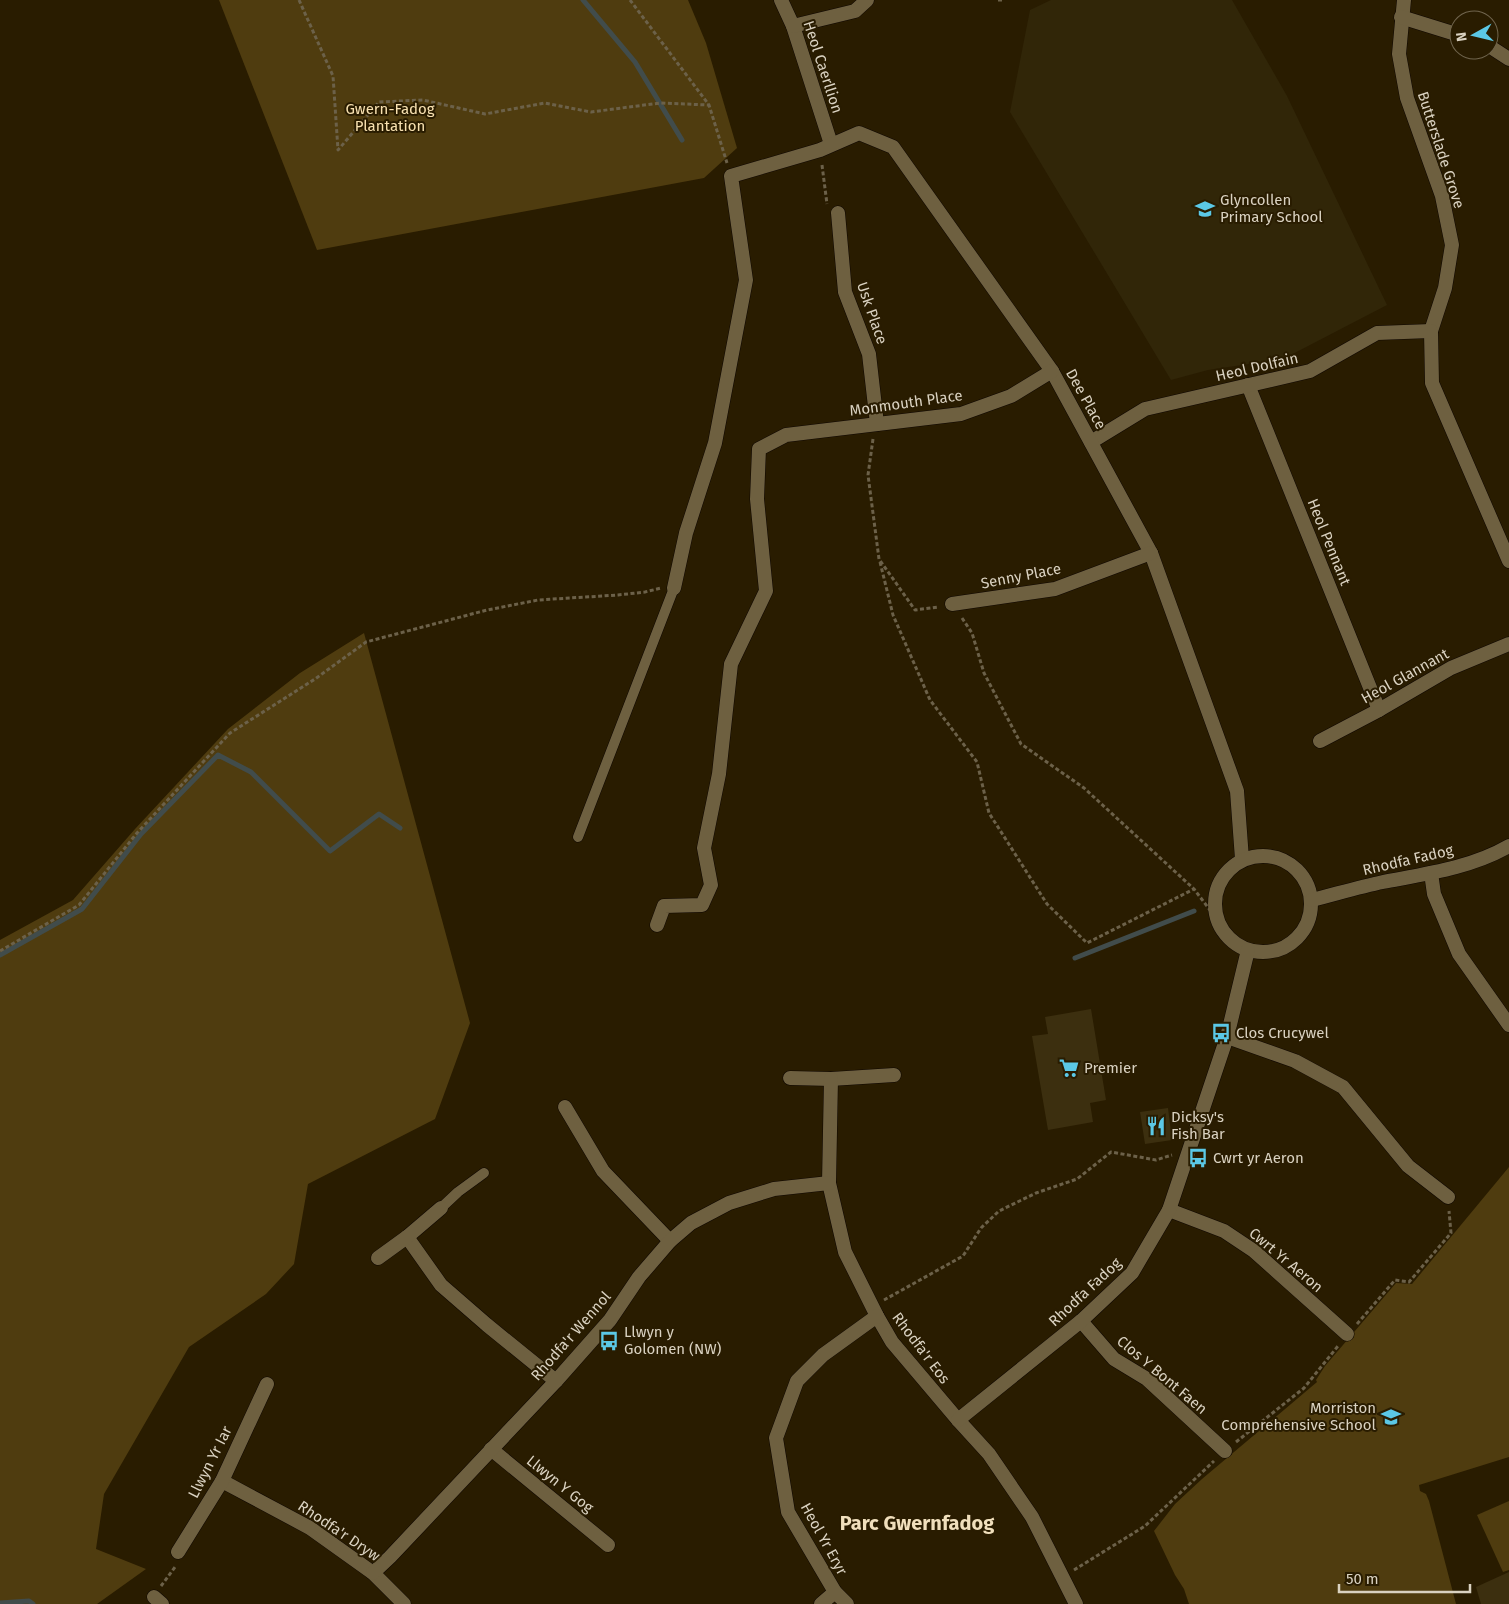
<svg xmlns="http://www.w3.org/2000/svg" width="1509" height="1604" font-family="'Fira Sans',sans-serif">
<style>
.built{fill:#312608}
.green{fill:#4f3c0f}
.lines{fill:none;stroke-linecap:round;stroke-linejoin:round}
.stream{stroke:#414c4b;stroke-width:5}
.building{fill:#3c2f0f}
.service-casing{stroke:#0f0700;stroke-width:11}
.minor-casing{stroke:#0f0700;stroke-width:15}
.path{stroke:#6c6149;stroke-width:3;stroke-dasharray:4 2.5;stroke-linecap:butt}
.service{stroke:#6e6040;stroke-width:10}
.minor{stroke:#6e6040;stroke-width:14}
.labels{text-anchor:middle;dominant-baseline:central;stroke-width:4;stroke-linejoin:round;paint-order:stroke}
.street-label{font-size:15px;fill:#dad2c1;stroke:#291c00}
.park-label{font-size:15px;fill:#f8e1b0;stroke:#291c00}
.poi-label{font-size:15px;fill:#dad2c1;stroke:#291c00;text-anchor:start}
.district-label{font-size:20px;font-weight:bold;fill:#f0dfbc;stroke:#291c00}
</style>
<rect width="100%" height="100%" fill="#291c00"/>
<path class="built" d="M1051,0H1232L1287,96L1387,305L1283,359L1208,370L1171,380L1010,112L1030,10Z"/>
<g class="green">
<path d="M219,0H688L706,43L737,148L704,178L317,250Z"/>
<path d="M364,633L470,1023L435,1119L308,1184L294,1264L266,1294L189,1347L104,1494L96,1549L146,1569L97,1604H0V940L73,900L135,829L228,729L300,673Z"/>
<path d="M1509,1167V1457L1419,1485L1420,1491L1426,1494L1429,1501L1456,1604H1189L1184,1589L1175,1575L1154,1531L1175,1504L1202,1479L1317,1382L1316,1380L1325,1366L1396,1283L1412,1284Z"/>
<path d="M1509,1501V1570L1503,1572L1477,1515Z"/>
</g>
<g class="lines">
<g class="stream">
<path d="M583,0L635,62L682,140"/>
<path d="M0,955L82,909L141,834L218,755L251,772L330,851L379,814L400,828"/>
<path d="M1075,958L1194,911"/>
<path d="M0,1603L29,1601L33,1604"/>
</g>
</g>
<g class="building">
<path d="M1091,1009L1106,1100L1090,1103L1093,1122L1048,1130L1032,1036L1048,1034L1045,1017Z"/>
<path d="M1168,1108L1172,1140L1145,1144L1140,1112Z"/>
<path d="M1509,1572V1604H1481L1476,1587Z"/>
</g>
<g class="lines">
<defs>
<g id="service">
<path d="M578,837L674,588"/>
<path d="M441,1208L458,1192L484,1173"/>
</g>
<g id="minor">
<path d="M781,0L793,26L831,144"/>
<path d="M1404,0L1399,54L1407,98L1442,196L1452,245L1445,288L1431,331L1432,383L1509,561"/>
<path d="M1401,17L1459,35"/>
<path d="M793,26L855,11L867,0"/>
<path d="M1489,46L1509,59"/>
<path d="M838,213L845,292L869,354L877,424"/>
<path d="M1248,385L1379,710"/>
<path d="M1091,442L1145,409L1310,371L1377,333L1431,331"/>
<path d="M674,588L686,533L715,443L746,280L731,176L820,150L859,133L893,147L1052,371L1151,553L1237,791L1242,859"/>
<path d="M952,604L1055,589L1151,553"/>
<path d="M1320,741L1379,710L1451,668L1509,644"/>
<circle cx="1263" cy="904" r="48"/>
<path d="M1431,873L1434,894L1459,954L1509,1025"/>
<path d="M1312,900C1336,894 1359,887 1383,882C1425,874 1471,868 1509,846"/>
<path d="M657,925L664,906L702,905L711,885L704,848L719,774L731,664L766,591L757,499L759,449L786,435L961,414L1011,396L1052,371"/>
<path d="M1227,1037L1295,1061L1343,1087L1408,1166L1448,1197"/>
<path d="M790,1078L831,1079L894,1075"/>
<path d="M831,1079L829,1183L845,1252L877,1316L892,1342L958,1420L989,1454L1032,1517L1076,1604"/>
<path d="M565,1107L603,1171L670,1241"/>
<path d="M1169,1210L1224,1231L1254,1251L1347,1334"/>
<path d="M407,1237L441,1285L487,1325L556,1381"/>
<path d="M378,1258L407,1237L441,1208"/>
<path d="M1081,1321L1114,1359L1147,1379L1225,1451"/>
<path d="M958,1420L1081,1321L1132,1273L1169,1210L1227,1037L1248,950"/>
<path d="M491,1449L608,1545"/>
<path d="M222,1481L310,1528L373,1573L404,1604"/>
<path d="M178,1552L222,1481L267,1384"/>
<path d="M373,1573L390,1557L556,1381L610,1320L639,1277L670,1241L691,1223L729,1203L774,1189L829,1183"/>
<path d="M154,1597L162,1604"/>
<path d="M821,1604L835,1592"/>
<path d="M847,1604L835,1592L788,1512L776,1438L797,1381L823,1355L877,1316"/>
</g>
</defs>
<use href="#service" class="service-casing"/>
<use href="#minor" class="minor-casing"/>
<g class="path">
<path d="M299,0L333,76L338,150L379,102L423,100L485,114L545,103L591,112L660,103L709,105"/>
<path d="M630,0L709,105L727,163"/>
<path d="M998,0H1004"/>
<path d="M822,165L827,204"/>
<path d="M873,439L868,475L879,559L915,610L938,607"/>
<path d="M880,562L893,615L930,700L977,762L989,813L1047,904L1087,943L1194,889"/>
<path d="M962,618L972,633L984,673L1021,744L1084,788L1194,889L1216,918"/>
<path d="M0,951L79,905L137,833L230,733L315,679L366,642L487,610L538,600L618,595L645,592L661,588"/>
<path d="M884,1300L963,1256L981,1228L999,1211L1036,1193L1077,1179L1111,1152L1156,1160L1172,1155"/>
<path d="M1357,1324L1395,1280L1409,1282L1451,1233L1449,1211"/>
<path d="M1236,1442L1304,1388L1338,1346"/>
<path d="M1074,1570L1145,1526L1214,1461"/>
<path d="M161,1586L175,1567"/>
</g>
<use href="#service" class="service"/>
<use href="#minor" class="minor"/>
</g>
<defs>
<symbol id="school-bare" viewBox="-9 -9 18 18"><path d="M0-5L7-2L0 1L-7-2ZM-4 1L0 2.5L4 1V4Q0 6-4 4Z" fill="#5bc8e6" stroke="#291c00" stroke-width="2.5" paint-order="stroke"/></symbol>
<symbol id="bus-bare" viewBox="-9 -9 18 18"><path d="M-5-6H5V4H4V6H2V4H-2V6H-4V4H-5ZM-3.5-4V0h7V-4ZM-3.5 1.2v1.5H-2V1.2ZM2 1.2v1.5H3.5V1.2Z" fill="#5bc8e6" stroke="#291c00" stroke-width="2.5" paint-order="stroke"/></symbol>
<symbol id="supermarket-bare" viewBox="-9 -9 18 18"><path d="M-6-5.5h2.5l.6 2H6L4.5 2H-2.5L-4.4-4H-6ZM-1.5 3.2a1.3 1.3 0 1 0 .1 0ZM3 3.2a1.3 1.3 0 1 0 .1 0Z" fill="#5bc8e6" stroke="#291c00" stroke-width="2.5" paint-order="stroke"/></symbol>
<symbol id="restaurant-bare" viewBox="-9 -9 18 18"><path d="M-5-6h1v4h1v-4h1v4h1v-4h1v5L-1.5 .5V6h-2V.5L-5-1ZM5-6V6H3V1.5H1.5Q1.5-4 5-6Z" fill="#5bc8e6" stroke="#291c00" stroke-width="2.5" paint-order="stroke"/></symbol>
</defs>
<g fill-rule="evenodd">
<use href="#school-bare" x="1191" y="195" width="28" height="28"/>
<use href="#bus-bare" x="1207" y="1019" width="28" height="28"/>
<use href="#supermarket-bare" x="1055" y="1054" width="28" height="28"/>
<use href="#restaurant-bare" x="1142" y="1112" width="28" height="28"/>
<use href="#bus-bare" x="1184" y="1144" width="28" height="28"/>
<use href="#bus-bare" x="595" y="1327" width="28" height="28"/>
<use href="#school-bare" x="1377" y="1403" width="28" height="28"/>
</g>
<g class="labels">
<g class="street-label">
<text transform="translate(823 67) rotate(72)">Heol Caerllion</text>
<text transform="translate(1441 150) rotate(72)">Butterslade Grove</text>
<text transform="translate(872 313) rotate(71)">Usk Place</text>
<text transform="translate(1257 367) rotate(-13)">Heol Dolfain</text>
<text transform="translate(1086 399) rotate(61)">Dee Place</text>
<text transform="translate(906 403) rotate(-8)">Monmouth Place</text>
<text transform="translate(1329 542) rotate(68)">Heol Pennant</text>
<text transform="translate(1021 576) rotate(-11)">Senny Place</text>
<text transform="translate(1405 676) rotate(-29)">Heol Glannant</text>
<text transform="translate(1408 860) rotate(-13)">Rhodfa Fadog</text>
<text transform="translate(1286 1260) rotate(40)">Cwrt Yr Aeron</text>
<text transform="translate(1085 1292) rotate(-43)">Rhodfa Fadog</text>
<text transform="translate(571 1336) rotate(-49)">Rhodfa'r Wennol</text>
<text transform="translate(921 1348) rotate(53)">Rhodfa'r Eos</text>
<text transform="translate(1162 1375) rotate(40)">Clos Y Bont Faen</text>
<text transform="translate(210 1462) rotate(-63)">Llwyn Yr Iar</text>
<text transform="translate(560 1484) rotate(39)">Llwyn Y Gog</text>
<text transform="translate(339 1531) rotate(34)">Rhodfa'r Dryw</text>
<text transform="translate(824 1539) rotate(61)">Heol Yr Eryr</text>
</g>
<g class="park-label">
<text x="390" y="109">Gwern-Fadog<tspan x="390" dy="17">Plantation</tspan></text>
</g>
<g class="poi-label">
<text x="1220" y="200">Glyncollen<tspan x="1220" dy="17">Primary School</tspan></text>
<text x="1236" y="1033">Clos Crucywel</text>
<text x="1084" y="1068">Premier</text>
<text x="1171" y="1117">Dicksy's<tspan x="1171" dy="17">Fish Bar</tspan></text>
<text x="1213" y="1158">Cwrt yr Aeron</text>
<text x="624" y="1332">Llwyn y<tspan x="624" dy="17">Golomen (NW)</tspan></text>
<text x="1376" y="1408" text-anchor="end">Morriston<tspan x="1376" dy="17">Comprehensive School</tspan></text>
</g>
<g class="district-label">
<text x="917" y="1523">Parc Gwernfadog</text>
</g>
</g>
<g transform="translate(1474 35) rotate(262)"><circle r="24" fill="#291c00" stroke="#70654d"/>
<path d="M0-4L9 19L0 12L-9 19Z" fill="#5bc8e6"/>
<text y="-8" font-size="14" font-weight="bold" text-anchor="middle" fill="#dad2c1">N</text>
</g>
<path d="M1339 1584v8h131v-8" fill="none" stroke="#dad2c1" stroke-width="2.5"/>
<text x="1346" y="1584" font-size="15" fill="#dad2c1" stroke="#291c00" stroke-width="4" paint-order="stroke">50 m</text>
</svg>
